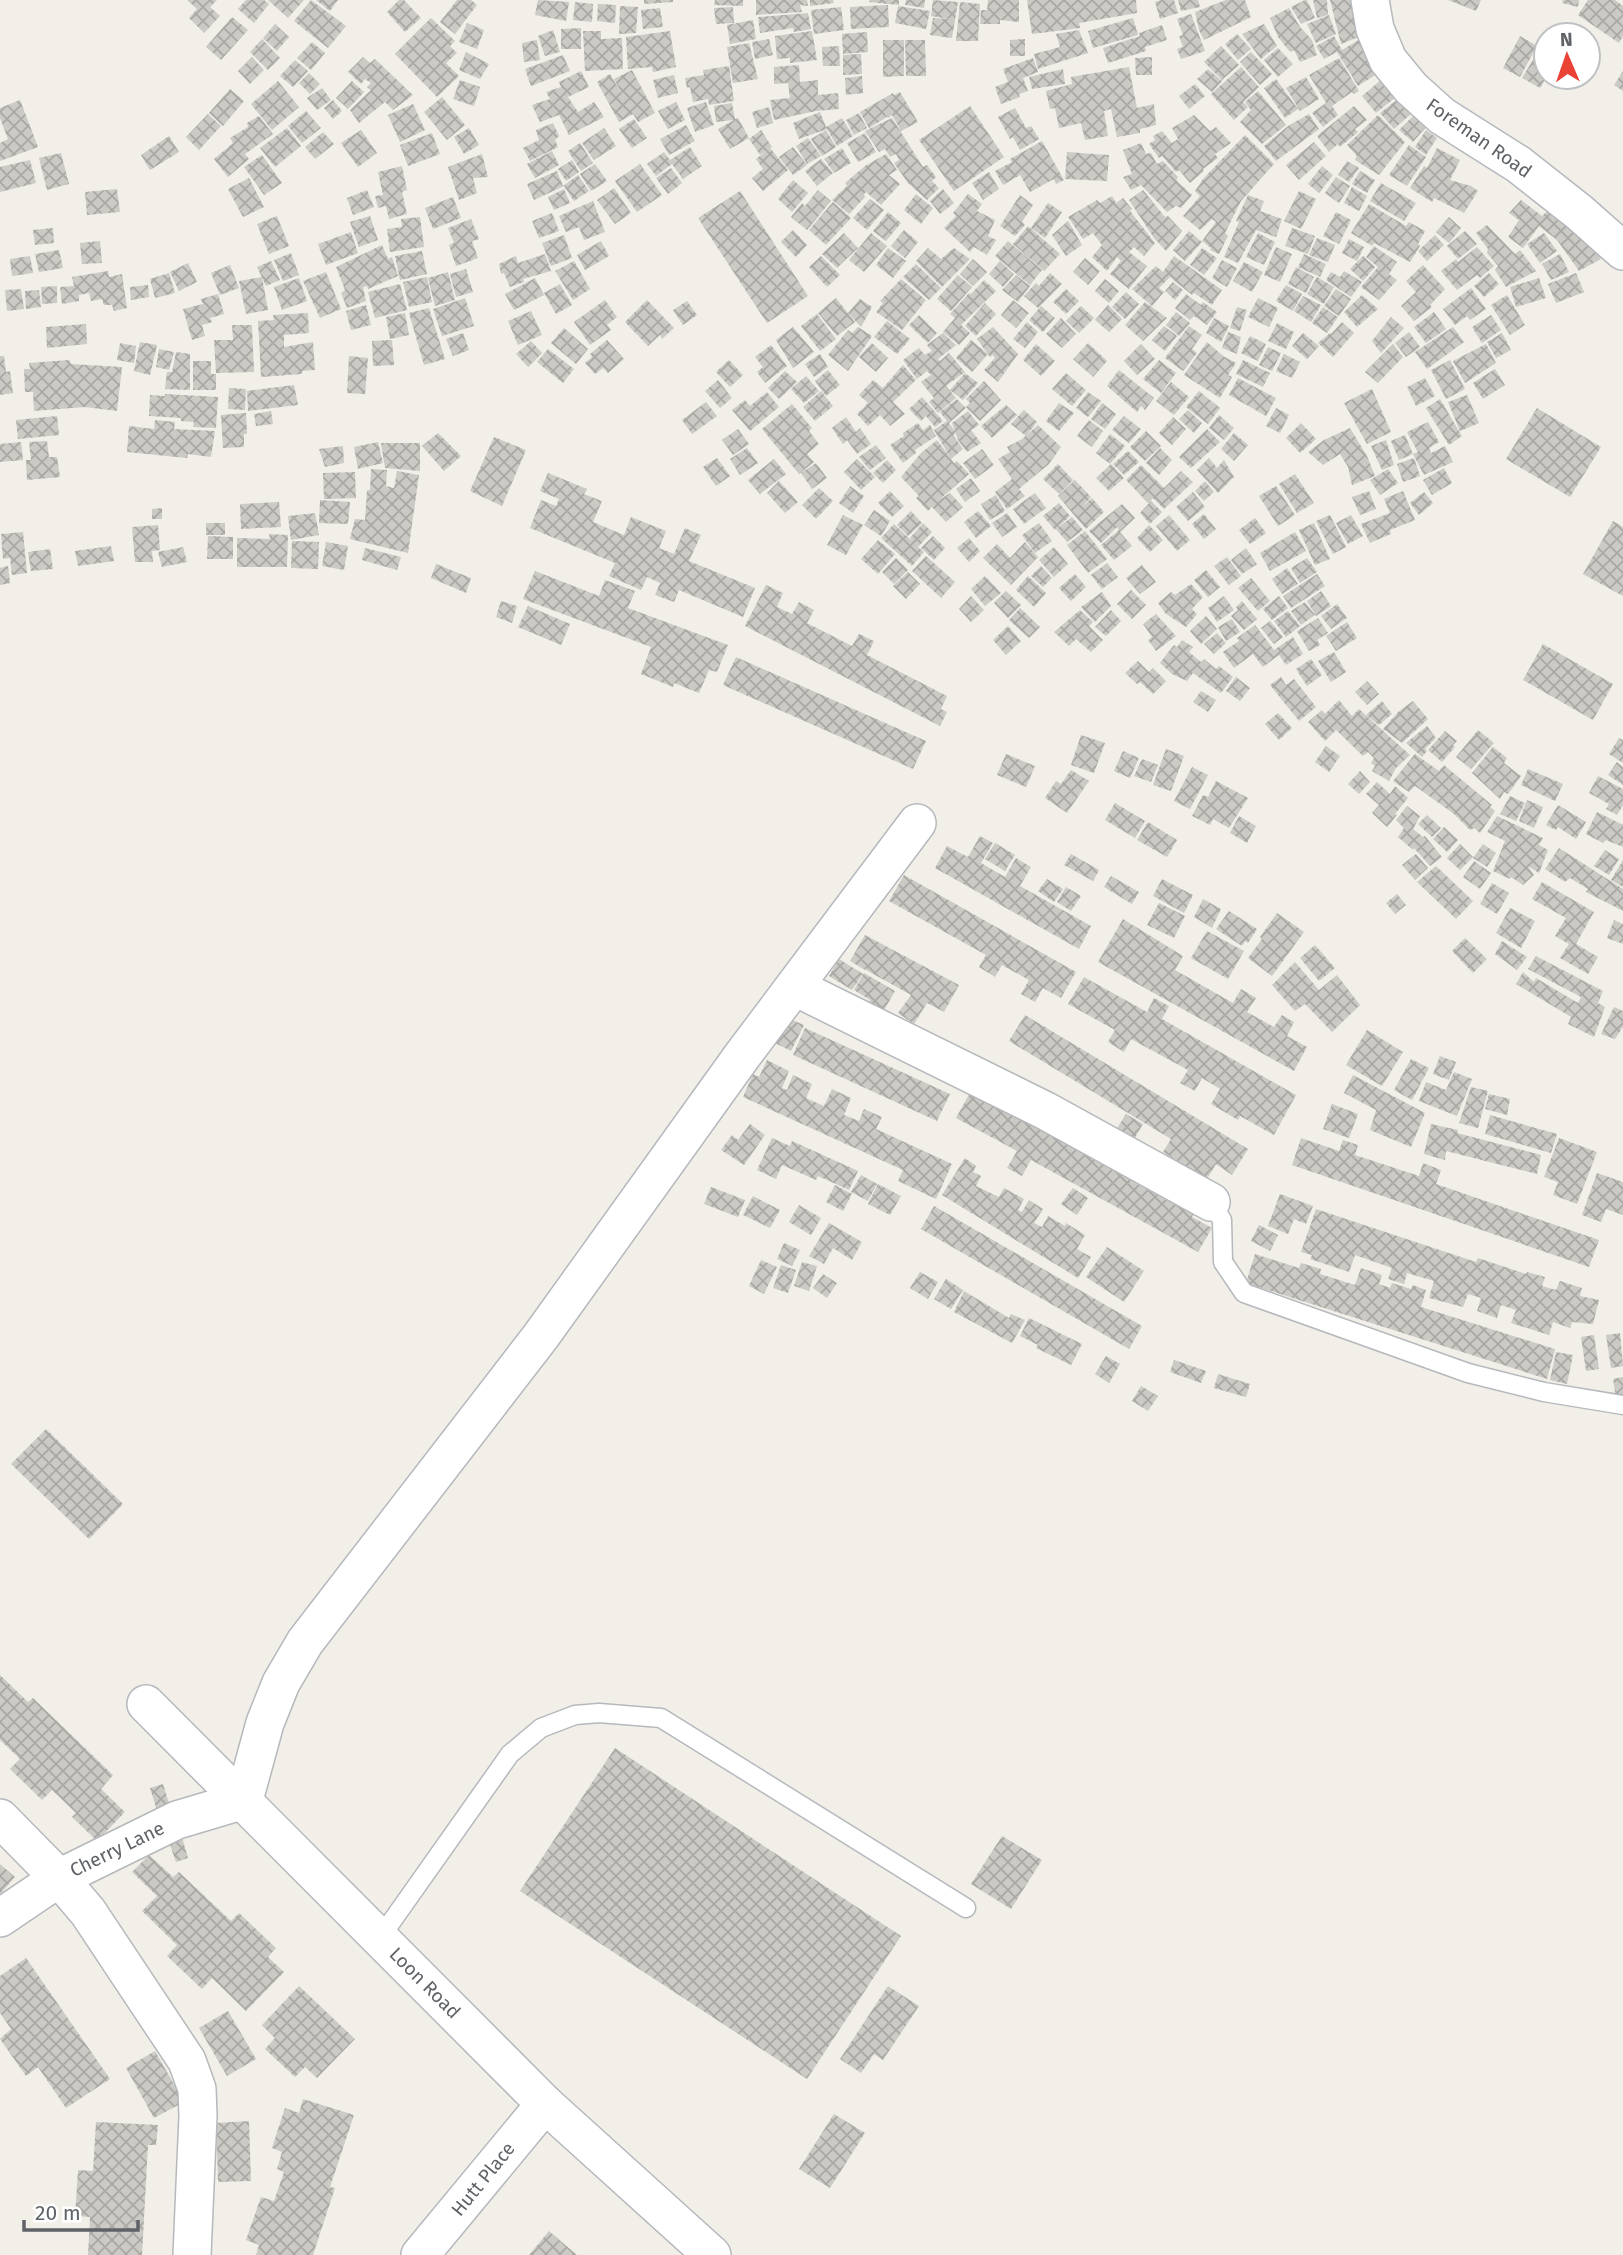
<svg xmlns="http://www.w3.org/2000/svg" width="1623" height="2255" font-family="'Fira Sans',sans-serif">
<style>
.building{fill:url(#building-cross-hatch)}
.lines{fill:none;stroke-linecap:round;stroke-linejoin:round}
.lane-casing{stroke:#b5b8bc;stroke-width:21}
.street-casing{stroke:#b5b8bc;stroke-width:40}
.lane{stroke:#fff;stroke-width:18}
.street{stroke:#fff;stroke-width:37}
.labels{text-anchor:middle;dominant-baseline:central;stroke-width:6;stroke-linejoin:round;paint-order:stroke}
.street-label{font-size:19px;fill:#5f6368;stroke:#fff}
</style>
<defs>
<pattern id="building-cross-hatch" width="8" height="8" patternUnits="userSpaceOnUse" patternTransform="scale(1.75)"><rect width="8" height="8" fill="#cccac5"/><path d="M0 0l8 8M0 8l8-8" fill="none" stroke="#a9a8a4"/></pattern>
</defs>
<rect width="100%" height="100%" fill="#f1efe8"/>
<g class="building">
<path d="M187,0H217L210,7L220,16L204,33L189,18L197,9Z"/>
<path d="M246,0H264L269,4L254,23L238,9Z"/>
<path d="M268,0H304L288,18Z"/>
<path d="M311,0L346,26L328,48L294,21Z"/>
<path d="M316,0H338L330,11Z"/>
<path d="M399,0H404L421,18L405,32L387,12Z"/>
<path d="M457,0H471L477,5L455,34L440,22Z"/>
<path d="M538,0L569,2L566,21L535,15Z"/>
<path d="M644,0H673V2L644,4Z"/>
<path d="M715,0H743V6L714,5Z"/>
<path d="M756,0H807L808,6L800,5L802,12L756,15Z"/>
<path d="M810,0H833L834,3L810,6Z"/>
<path d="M870,0H899V5L869,2Z"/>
<path d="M906,0H925L924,8L905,5Z"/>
<path d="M933,0L958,2L952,38L930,35L933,18L950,19L931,16Z"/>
<path d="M988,0H1019V22L1000,20V24H980L981,10H987Z"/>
<path d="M1027,0H1136L1137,13L1079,23L1080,28L1032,34Z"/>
<path d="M1161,0H1174L1178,13L1160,19L1155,2Z"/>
<path d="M1178,0H1198L1200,7L1181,11Z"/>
<path d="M1226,0H1245L1251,17L1204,40L1199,30L1195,12Z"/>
<path d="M1305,0H1307L1315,18L1301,24L1291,7Z"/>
<path d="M1313,0H1327L1328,15L1317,18Z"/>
<path d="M1330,0H1352L1359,37L1341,44Z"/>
<path d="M1448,0H1481L1476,11Z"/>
<path d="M1563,0H1579L1578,7L1562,3Z"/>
<path d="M1588,0H1615L1623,6V36L1619,43L1578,15Z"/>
<path d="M575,2L593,4L592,22L573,20Z"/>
<path d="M960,2L980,4L978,41H956Z"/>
<path d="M598,4L616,5L615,23L597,21Z"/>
<path d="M888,5L889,27L851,29L850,7Z"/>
<path d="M620,6L638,7L636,33L619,34Z"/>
<path d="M898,6L930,11L926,29L895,23Z"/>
<path d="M733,7L734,23L716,24L714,8Z"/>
<path d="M841,7L844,30L814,34L811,10Z"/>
<path d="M660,8L663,27L643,29L641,10Z"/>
<path d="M1289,8L1300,27L1312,40L1317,55L1300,62L1294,50L1290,52L1278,37L1270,18Z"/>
<path d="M808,13L811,29L794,32L793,28L760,33L758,17Z"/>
<path d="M1191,14L1205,51L1181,59L1177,49L1183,47L1179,36L1183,35L1177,19Z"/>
<path d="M1329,15L1336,34L1316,43L1307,24Z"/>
<path d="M232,17L248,30L221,60L206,47Z"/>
<path d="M431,18L455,41L450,46L457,53L446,63L459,76L437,97L395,54Z"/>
<path d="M1133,18L1138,35L1093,48L1088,31Z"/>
<path d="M753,20L756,39L730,44L727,25Z"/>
<path d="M467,23L484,30L477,49L459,42Z"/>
<path d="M275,24L289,37L277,51L263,38Z"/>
<path d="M1264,24L1277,46L1261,59L1242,34Z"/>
<path d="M1162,25L1167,40L1145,47L1146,51L1108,63L1103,48L1140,36L1139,33Z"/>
<path d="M581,28V49H561V29Z"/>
<path d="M553,30L560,52L545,56L538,36Z"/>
<path d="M1079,30L1088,53L1038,69L1034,54L1060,47L1056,34Z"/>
<path d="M583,31H601V39L622,38L623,69L585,71Z"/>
<path d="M670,31L676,67L653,72L652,67L628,69L626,37Z"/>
<path d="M812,31L817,60L790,63V58L777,59L775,36Z"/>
<path d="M867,32L868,52L843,54L842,34Z"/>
<path d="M1237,34L1251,49L1238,60L1225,44Z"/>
<path d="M1334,36L1342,50L1360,39L1380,72L1358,86L1337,52L1324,59L1316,46Z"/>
<path d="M1520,36L1537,46L1520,77L1503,68Z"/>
<path d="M262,39L280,58L268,70L250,52Z"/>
<path d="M769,39L773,55L755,59L752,42Z"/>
<path d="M1025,39V56H1010V40Z"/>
<path d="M537,40L540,60L524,62L522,43Z"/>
<path d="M883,40H904V76L883,77Z"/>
<path d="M905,40H925L926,76H906Z"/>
<path d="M312,42L325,53L311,70L297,58Z"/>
<path d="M749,43L758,79L733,83L727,47Z"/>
<path d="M839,46L840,66H823L822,47Z"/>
<path d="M1221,46L1239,65L1222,80L1204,62Z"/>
<path d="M1278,48L1293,64L1278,77L1264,60Z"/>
<path d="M1540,48L1546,51V78L1540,88L1522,78Z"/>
<path d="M466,52L489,64L480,79L459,70Z"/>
<path d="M1251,52L1272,74L1260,85L1240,62Z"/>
<path d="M861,54L862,74L843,75V55Z"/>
<path d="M563,55L570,71L531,86L525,69Z"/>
<path d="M252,57L264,70L250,84L238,71Z"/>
<path d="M363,57L370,63L375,59L413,95L393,110L385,102L359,123L350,110L371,90L367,87L371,83L365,79L361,84L348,72Z"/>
<path d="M1152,57V75H1136L1135,58Z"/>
<path d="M1033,58L1038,72L1023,78L1028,91L1019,94L1020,97L1001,104L995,87L1008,82L1003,69Z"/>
<path d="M1339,58L1359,91L1354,94L1352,92L1332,106L1338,115L1323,127L1312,113L1326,103L1309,75Z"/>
<path d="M295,60L308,71L293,87L280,76Z"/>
<path d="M799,65L800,82L818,80V95L838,93L839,109L816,111L774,120L770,100L790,98L788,83L774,84V67Z"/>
<path d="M729,66L734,101L709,105L708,99L693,102L690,87L687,88L685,78L704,75L703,70Z"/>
<path d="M1129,67L1137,108L1154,104L1156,125L1140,129V133L1117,137L1111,109L1104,111L1108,136L1085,140L1081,123L1059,128L1055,108L1050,109L1046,91L1072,84L1071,77Z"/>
<path d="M1241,67L1259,87L1243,102L1248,107L1234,120L1211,94Z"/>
<path d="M1063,69L1065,84L1032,89L1029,77Z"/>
<path d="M1208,69L1222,81L1212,92L1197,79Z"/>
<path d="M632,70L655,113L638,122L633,114L619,122L597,82L610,74L623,96L614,79Z"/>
<path d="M581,71L589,87L568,97L578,112L594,102L604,117L569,135L559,115L540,122L532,105L550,99L546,92L561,87L559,82Z"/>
<path d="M1623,71V91L1614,85Z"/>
<path d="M309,73L320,84L310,94L299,83Z"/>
<path d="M674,75L678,93L658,98L653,80Z"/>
<path d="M862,76L863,93L846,95L845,78Z"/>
<path d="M1306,77L1319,99L1300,111L1286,88Z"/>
<path d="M1276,79L1298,109L1285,118L1264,88Z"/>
<path d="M1382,79L1396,97L1376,113L1362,96Z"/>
<path d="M460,80L480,87L474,106L453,99Z"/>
<path d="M278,81L299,107L272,130L251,104Z"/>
<path d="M352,81L364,92L348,109L336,98Z"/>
<path d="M1195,84L1205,96L1189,109L1179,96Z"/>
<path d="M322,88L331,100L317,110L307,98Z"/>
<path d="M230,89L244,101L223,126L209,113Z"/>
<path d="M1258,91L1286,125L1262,144L1240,122L1251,110L1245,102Z"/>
<path d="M900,92L918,122L901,131L892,115L888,118L882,107L887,117L869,128L860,112L893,93L894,95Z"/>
<path d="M442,97L465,125L447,140L424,112Z"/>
<path d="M1399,98L1412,113L1394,129L1380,113Z"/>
<path d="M20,100L38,147L0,161V143L8,139L0,118V108Z"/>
<path d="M333,100L342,111L333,119L324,108Z"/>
<path d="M676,102L685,120L668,129L658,111Z"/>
<path d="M706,102L714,125L695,132L687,108Z"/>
<path d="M732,103L735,119L738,118L749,138L730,149L718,129L734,120L716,122L714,106Z"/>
<path d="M413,104L425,130L400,142L388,115Z"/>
<path d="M970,106L1004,157L954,191L919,140Z"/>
<path d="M1354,106L1367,120L1355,129L1358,132L1340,147L1338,144L1329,152L1317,136Z"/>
<path d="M769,107L773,123L757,128L752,112Z"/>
<path d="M1015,108L1026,128L1031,126L1039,139L1020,150L1013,137L1010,139L998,117Z"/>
<path d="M306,111L321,128L302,143L288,126Z"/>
<path d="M820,112L826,127L842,118L853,136L837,146L827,129L830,128L799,139L793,123Z"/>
<path d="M859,113L867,128L854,135L846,120Z"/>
<path d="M208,114L221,126L199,150L186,137Z"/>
<path d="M1309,114L1319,129L1276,161L1264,146L1288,126Z"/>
<path d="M1415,114L1428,125L1413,142L1399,130Z"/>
<path d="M1194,115L1210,131L1216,127L1231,143L1215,154L1218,158L1203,169L1204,171L1190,183L1179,170L1176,172L1162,156L1159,158L1149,144L1155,140L1153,136L1162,131L1172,143L1178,139L1172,128Z"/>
<path d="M1378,115L1405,142L1379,175L1355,160L1357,156L1347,145Z"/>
<path d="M259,116L273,134L245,154L249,159L228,177L214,159L233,143L230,138L248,127L247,123Z"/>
<path d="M892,118L923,167L927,165L936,177L932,181L939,188L927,200L908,183L894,163L899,160L896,154L890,157L885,149L879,152L865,131Z"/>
<path d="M634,119L647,138L632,148L619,129Z"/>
<path d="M553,123L559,136L555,140L558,147L530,161L523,148L539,140L536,130Z"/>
<path d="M686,125L695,141L669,155L660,139Z"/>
<path d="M287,128L301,146L275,167L260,148Z"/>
<path d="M469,128L479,145L464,154L454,137Z"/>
<path d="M604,128L616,146L594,160L582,143Z"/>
<path d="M361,130L377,153L358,167L341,143Z"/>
<path d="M761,130L772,147L760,155L749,139Z"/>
<path d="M826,130L836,147L822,156L811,139Z"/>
<path d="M1426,130L1437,138L1426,155L1415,147Z"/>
<path d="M323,132L334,144L315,159L305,147Z"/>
<path d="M432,133L440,154L408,166L400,145Z"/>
<path d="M865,133L876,152L858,162L847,143Z"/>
<path d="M1245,135L1274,164L1241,201L1225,233L1228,236L1219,254L1210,250L1211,248L1202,241L1216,222L1212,219L1200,230L1183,216L1200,196L1195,191L1203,179Z"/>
<path d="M169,136L179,152L150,170L141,155Z"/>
<path d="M808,138L821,156L807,164L796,146Z"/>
<path d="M1042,141L1064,180L1056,184L1054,179L1030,192L1020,175L1003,185L995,171L1012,162L1010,159Z"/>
<path d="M1314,142L1326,156L1299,180L1286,165Z"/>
<path d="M580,143L593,163L581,171L568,151Z"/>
<path d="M1141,143L1146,154L1151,153L1157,164L1163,161L1178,177L1176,180L1192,195L1181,208L1176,206L1167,212L1141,185L1131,190L1123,177L1132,174L1123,150Z"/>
<path d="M1409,145L1426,157L1407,186L1389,175Z"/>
<path d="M690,147L702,166L683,179L672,164L656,176L647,164L664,152L670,160Z"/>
<path d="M793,147L807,165L793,175L779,157Z"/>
<path d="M770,148L788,170L763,191L752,178L763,169L756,159Z"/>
<path d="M842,148L851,163L834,173L824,159Z"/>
<path d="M1437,148L1460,160L1450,180L1471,186L1478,191L1464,213L1434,198L1432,202L1410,188L1424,166L1427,168Z"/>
<path d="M552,151L559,165L535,178L527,164Z"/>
<path d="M1067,152L1109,155L1107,181L1065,179Z"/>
<path d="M61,153L69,184L47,190L39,158Z"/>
<path d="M482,154L488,177L473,178L477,193L459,200L448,167Z"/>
<path d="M886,154L897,170L889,175L900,184L881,205L866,192L864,194L865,197L849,214L832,200L847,186L845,183L865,166Z"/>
<path d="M262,155L282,183L264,195L244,167Z"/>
<path d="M821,159L833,173L817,186L805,171Z"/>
<path d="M30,160L36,183L0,192V167Z"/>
<path d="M572,160L579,172L566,181L558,169Z"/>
<path d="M1347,161L1359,168L1349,182L1338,175Z"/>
<path d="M595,164L607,181L591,191L580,174Z"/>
<path d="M640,164L662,195L637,212L615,181Z"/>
<path d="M402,166L407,190L402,192L407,214L389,219L386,206L378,208L375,196L383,195L378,172Z"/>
<path d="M1322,166L1333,175L1319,193L1308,184Z"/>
<path d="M671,168L682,183L668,194L656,178Z"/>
<path d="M557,171L563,186L578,175L589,191L574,201L564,186L534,200L527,184Z"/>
<path d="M1360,171L1375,180L1367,193L1352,184Z"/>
<path d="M989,172L999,189L983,200L972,183Z"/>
<path d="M1336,177L1350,186L1339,203L1325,193Z"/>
<path d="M249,178L264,207L243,217L228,189Z"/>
<path d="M793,180L808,193L792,212L778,199Z"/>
<path d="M1381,183L1416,203L1404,221L1370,201Z"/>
<path d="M1352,187L1367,196L1359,211L1344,203Z"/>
<path d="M614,188L631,213L615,224L597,200Z"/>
<path d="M117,189L120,212L87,215L85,192Z"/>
<path d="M564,189L570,203L554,210L548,197Z"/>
<path d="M943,189L954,203L940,214L930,201Z"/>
<path d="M367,190L374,207L353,215L347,198Z"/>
<path d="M818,190L831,201L807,230L791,217L802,203L805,206Z"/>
<path d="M1143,190L1165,217L1168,216L1182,231L1166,251L1154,238L1129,200Z"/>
<path d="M740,191L808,296L767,323L698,218Z"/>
<path d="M1299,191L1316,199L1301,229L1284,221Z"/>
<path d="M916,194L933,208L921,224L904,210Z"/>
<path d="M968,194L982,204L977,211L995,220L988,236L996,240L987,255L974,247L970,252L944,228L956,216L953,213Z"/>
<path d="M1020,195L1033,205L1022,222L1025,225L1015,236L1000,226Z"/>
<path d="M1248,195L1264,201L1260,211L1282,219L1276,237L1256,230L1238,263L1224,257L1239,222L1236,221Z"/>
<path d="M1112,196L1116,203L1123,198L1132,209L1130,211L1155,243L1144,256L1134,247L1129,252L1147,266L1129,289L1110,274L1121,261L1117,257L1107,271L1092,257L1102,245L1093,233L1083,239L1068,217L1097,200L1100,203Z"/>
<path d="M453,197L461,218L433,229L425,208Z"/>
<path d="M870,199L884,210L867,230L853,218Z"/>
<path d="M1521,200L1542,216L1552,207L1589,243L1601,259L1579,271L1557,240L1539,226L1523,248L1508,237L1519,220L1509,213Z"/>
<path d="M593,201L605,232L584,240L579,227L566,232L559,216Z"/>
<path d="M833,202L851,218L826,245L809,230Z"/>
<path d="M1048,203L1062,212L1045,238L1031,228Z"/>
<path d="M1369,204L1406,226L1409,222L1425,231L1418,244L1420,246L1410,262L1374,243L1372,246L1351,233Z"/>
<path d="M888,212L901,223L886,241L873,231Z"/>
<path d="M1336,212L1351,220L1339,244L1323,236Z"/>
<path d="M552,213L559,231L539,238L532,221Z"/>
<path d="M277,216L289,246L269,254L257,224Z"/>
<path d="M370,216L378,240L359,247L350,222Z"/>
<path d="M420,217L424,247L390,252L387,229L402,227L401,219Z"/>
<path d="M1449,217L1461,228L1449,243L1436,232Z"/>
<path d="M471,219L479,239L472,241L478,258L456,266L449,245L454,243L448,228Z"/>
<path d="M1068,221L1082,245L1066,256L1052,235Z"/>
<path d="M1487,225L1515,254L1520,250L1536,271L1506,287L1495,270L1498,266L1487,253L1488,249L1476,233Z"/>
<path d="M1028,226L1060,254L1044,271L1013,244Z"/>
<path d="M53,228L54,243L35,245L33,230Z"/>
<path d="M1292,228L1315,236L1308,254L1285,246Z"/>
<path d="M793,230L807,245L796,257L781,242Z"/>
<path d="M904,230L918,242L905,258L891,246Z"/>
<path d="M1189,231L1202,242L1185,261L1173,250Z"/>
<path d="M1465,231L1477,244L1458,259L1447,246Z"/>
<path d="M351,232L358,253L326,265L318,244Z"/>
<path d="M844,233L858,248L837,268L822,254Z"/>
<path d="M871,233L887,246L864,272L849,260Z"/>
<path d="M1258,233L1275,242L1264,265L1246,257Z"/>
<path d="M1544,233L1557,251L1540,263L1527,244Z"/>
<path d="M564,235L572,258L551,266L542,243Z"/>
<path d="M1435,235L1444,245L1427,261L1418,251Z"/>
<path d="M1317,238L1335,245L1328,262L1309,255Z"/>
<path d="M1349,239L1364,247L1357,261L1342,253Z"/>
<path d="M100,241L102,263L82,264L80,243Z"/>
<path d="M601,241L609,256L585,270L577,255Z"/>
<path d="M1008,241L1042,270L1030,285L995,256Z"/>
<path d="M382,245L388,259L392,257L398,276L368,289L367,286L363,287L366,301L347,308L341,293L345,290L336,267Z"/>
<path d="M1374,246L1397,262L1389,274L1397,280L1379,300L1361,287L1378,267L1366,257Z"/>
<path d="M1276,247L1292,254L1280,282L1264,275Z"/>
<path d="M1477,247L1494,266L1480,278L1477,275L1457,290L1441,271L1456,259L1458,262Z"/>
<path d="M888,248L906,261L893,278L876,265Z"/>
<path d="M928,248L941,259L954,248L970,259L942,287L916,261Z"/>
<path d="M1202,248L1217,258L1204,275L1190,265Z"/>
<path d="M59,250L63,268L39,272L35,254Z"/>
<path d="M422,251L427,274L400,280L395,256Z"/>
<path d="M291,253L299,275L283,281L274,260Z"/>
<path d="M545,254L551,271L523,279L524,282L510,287L504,273L501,274L499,264L516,256L518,263Z"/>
<path d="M1304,254L1326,264L1320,277L1298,267Z"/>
<path d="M1560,254L1569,272L1551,280L1542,264Z"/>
<path d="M30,256L33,273L12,276L10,259Z"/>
<path d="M821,256L840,275L827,287L809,267Z"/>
<path d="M1174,256L1222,290L1212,305L1194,293L1192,295L1170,277L1159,288L1164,292L1152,306L1132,289L1156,266L1163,272Z"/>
<path d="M1363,256L1375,267L1363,281L1350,269Z"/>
<path d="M1085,258L1100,271L1088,285L1073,272Z"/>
<path d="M973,259L987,272L973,286L960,274Z"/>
<path d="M1222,260L1237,268L1227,287L1212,278Z"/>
<path d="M271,261L280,280L266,286L257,267Z"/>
<path d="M574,261L590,289L573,300L555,271Z"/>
<path d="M1000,261L1014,274L1003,287L989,274Z"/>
<path d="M1244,262L1263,272L1252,292L1233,281Z"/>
<path d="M188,263L197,282L179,291L170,272Z"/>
<path d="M916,264L941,288L929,300L903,277Z"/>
<path d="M230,265L239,288L220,295L211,273Z"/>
<path d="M1423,265L1445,289L1430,305L1432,307L1414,321L1401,306L1416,292L1406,281Z"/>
<path d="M1296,267L1314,277L1306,293L1288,284Z"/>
<path d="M466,269L473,292L456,297L450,274Z"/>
<path d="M108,271L109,277L122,274L127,308L114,311L112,305H104L102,299L91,301L89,293L79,295V301L62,304L60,287L74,286L72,277Z"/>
<path d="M1344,271L1362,282L1351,297L1326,280L1331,272L1340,277Z"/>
<path d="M326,272L341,309L320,318L303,281Z"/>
<path d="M448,272L455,300L435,306L428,278Z"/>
<path d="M169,273L175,293L155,298L150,279Z"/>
<path d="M1050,273L1062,284L1038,308L1024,296L1036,283L1039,286Z"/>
<path d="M1489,273L1499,284L1484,297L1474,286Z"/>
<path d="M1576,273L1584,292L1556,303L1548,284Z"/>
<path d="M958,275L972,287L951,311L937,299Z"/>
<path d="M1016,275L1030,286L1018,302L1002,290Z"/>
<path d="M262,277L268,310L246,314L239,281Z"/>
<path d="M427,277L432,302L409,307L403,282Z"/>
<path d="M1317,277L1334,287L1324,304L1307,294Z"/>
<path d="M299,278L307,301L282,310L274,287Z"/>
<path d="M535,278L544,295L514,310L505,294Z"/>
<path d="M1539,278L1546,298L1516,307L1510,287Z"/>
<path d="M901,279L926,300L902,330L876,312L883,303L880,301Z"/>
<path d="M1105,279L1119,291L1109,303L1095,291Z"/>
<path d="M984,280L996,291L961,325L970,333L959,345L943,332L955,318L950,314L969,293L971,294Z"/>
<path d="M1173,282L1183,290L1175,300L1165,291Z"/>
<path d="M400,284L407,310L375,318L368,292Z"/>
<path d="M560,284L572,305L556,314L544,293Z"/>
<path d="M148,285L149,297L131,300L130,287Z"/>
<path d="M1286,285L1302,294L1293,311L1276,301Z"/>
<path d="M57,286V303L42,304L41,287Z"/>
<path d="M1471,288L1486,309L1470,320L1467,316L1455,325L1443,309Z"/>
<path d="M21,289L24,309L7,311L5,290Z"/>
<path d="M1066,289L1079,301L1066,314L1053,302Z"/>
<path d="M1336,289L1351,299L1339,316L1324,306Z"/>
<path d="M39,290L41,307L26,309L25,291Z"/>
<path d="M1126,292L1139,304L1125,319L1112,307Z"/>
<path d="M218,294L224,314L210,318L212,322L202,325L205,336L192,340L183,309L203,304L201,299Z"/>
<path d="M1186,294L1201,305L1203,302L1217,312L1207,325L1194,316L1190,320L1175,308Z"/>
<path d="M1362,295L1378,309L1357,327L1344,312Z"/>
<path d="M1507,295L1525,325L1510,335L1491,305Z"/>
<path d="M1303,296L1321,305L1311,322L1294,311Z"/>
<path d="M465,298L474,326L442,336L433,309Z"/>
<path d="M836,298L855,322L837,336L818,313Z"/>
<path d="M1258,298L1278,308L1269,327L1248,317Z"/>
<path d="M860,299L872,307L861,327L848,313Z"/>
<path d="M605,300L617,317L607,325L611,330L590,345L574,322Z"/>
<path d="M647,300L674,328L662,339L660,335L648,346L625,322Z"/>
<path d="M1013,300L1029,313L1016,328L1001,315Z"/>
<path d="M687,301L697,315L683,325L673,310Z"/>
<path d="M1145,302L1167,318L1143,341L1125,325Z"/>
<path d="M985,303L996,314L976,336L965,326Z"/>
<path d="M366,305L371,325L351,330L346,311Z"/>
<path d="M1108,305L1122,319L1109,332L1095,320Z"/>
<path d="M1041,306L1055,318L1043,332L1029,320Z"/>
<path d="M1081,306L1094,318L1079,333L1066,321Z"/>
<path d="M1237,307L1247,310L1240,331L1230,328Z"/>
<path d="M1323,307L1338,317L1327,333L1312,323Z"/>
<path d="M429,308L445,359L424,365L409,313Z"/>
<path d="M531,311L542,335L518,345L508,321Z"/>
<path d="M1176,312L1190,323L1179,336L1166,325Z"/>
<path d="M1434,312L1446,329L1426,343L1414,327Z"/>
<path d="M308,313L309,333L284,335V347L313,342L315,370L302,371V374L261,377L258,321L274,320L273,315Z"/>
<path d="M405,313L409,335L390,339L386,317Z"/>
<path d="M817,314L836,339L820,351L801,326Z"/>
<path d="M919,315L937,333L928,343L909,325Z"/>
<path d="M1491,315L1501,330L1482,343L1472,327Z"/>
<path d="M1391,317L1404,328L1381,353L1372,341Z"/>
<path d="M1061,318L1076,334L1062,348L1046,334Z"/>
<path d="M1214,318L1229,326L1221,342L1206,333Z"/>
<path d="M887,321L910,339L897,354L874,337Z"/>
<path d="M1027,322L1038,332L1025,348L1013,339Z"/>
<path d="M1342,322L1354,333L1333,357L1318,343L1330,333L1331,334Z"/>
<path d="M1277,323L1294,332L1286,349L1268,341Z"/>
<path d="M86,324L87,344L47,348L46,327Z"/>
<path d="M232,325H252L254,372L216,373L214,340H233Z"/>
<path d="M1164,326L1177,336L1165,351L1152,340Z"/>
<path d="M1189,326L1202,335L1192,349L1197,353L1183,371L1165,358Z"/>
<path d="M793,327L814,352L793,368L776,340Z"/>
<path d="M858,327L872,336L848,371L828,355L848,330L852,333Z"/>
<path d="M993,327L1018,354L998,382L984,370L995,358L993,355L990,357L977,339Z"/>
<path d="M1453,327L1464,342L1427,369L1415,352Z"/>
<path d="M564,328L588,349L576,364L551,343Z"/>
<path d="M1228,332L1241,337L1237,354L1222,348Z"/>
<path d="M1409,332L1420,347L1406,357L1395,343Z"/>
<path d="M463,333L469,350L453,356L446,339Z"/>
<path d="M943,333L956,345L938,359L940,361L949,353L965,372L946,386L956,398L938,413L929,402L934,398L921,382L931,375L927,371L917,379L903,360L919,348L925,355L932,351L927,345Z"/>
<path d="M1303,333L1319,346L1307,359L1292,346Z"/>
<path d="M1502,333L1511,350L1496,358L1487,342Z"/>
<path d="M1250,336L1266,344L1258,361L1241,353Z"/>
<path d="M392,340L394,365L373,366L372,341Z"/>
<path d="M607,340L624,359L608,373L603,368L595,374L585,363L592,357L590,354Z"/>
<path d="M971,340L988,354L972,372L956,358Z"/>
<path d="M531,341L542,353L528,367L516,354Z"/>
<path d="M140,342L157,345L150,375L134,371Z"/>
<path d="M1207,342L1223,356L1236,363L1228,375L1232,377L1220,398L1184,375Z"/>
<path d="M120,343L136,346L134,363L117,360Z"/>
<path d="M872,343L888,358L876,372L859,357Z"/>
<path d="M1088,343L1107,361L1093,377L1073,359Z"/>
<path d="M1036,344L1055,361L1041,376L1023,360Z"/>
<path d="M1141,344L1155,359L1137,375L1124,361Z"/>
<path d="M1393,344L1403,357L1378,383L1365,372Z"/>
<path d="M1486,344L1496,363L1465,383L1453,361Z"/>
<path d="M771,345L787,366L765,383L757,372L763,367L755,357Z"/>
<path d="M1268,347L1281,353L1272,371L1259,365Z"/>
<path d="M159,349L174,352L169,370L156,367Z"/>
<path d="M548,349L574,369L563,383L537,362Z"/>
<path d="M176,352L190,354V390L165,389L167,372H172Z"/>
<path d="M820,354L828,367L814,377L805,364Z"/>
<path d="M1284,354L1300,362L1292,378L1276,371Z"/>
<path d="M0,356H4L6,372L10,371L13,393L0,395Z"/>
<path d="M349,356L368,358L365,394L347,393Z"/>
<path d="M69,360L71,364L122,367L117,411L85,407L34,411L33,392H25L24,369H30L29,363Z"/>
<path d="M729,360L743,375L730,387L716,372Z"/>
<path d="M1159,360L1176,373L1161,393L1143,379Z"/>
<path d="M1243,360L1270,373L1263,387L1236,374Z"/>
<path d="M1450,360L1465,389L1446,399L1431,370Z"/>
<path d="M193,361H211V374H216V390H193Z"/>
<path d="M903,365L916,380L893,402L905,414L890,426L880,415L868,426L857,414L868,403L859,395L873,380L883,388Z"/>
<path d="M1495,369L1505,385L1483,399L1473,383Z"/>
<path d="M828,370L840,385L826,396L815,381Z"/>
<path d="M1119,370L1154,398L1145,410L1141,406L1137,412L1107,386Z"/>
<path d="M785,371L797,382L779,399L768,388Z"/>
<path d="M965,373L978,383L963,400L950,390Z"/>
<path d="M1066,373L1086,390L1072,406L1052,389Z"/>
<path d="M806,376L819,391L804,403L791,389Z"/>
<path d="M1238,378L1276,398L1266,416L1229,395Z"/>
<path d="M1425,378L1435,396L1416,406L1407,387Z"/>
<path d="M718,380L732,398L720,408L705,391Z"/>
<path d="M984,381L1001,400L980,421L966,407L970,403L966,399Z"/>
<path d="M1171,382L1189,397L1174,415L1156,401Z"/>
<path d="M294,385L298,405L248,411L247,391Z"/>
<path d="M229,388L246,389L245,410L228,409Z"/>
<path d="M1372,389L1391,432L1367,444L1344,403Z"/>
<path d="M821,391L833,406L815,421L803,407Z"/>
<path d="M1199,391L1220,408L1208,424L1186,407Z"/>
<path d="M767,392L779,407L750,431L732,410L745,400L750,406Z"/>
<path d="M1088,392L1101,401L1088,417L1076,408Z"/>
<path d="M165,394L218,397L216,428L193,427L194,422L181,421V418L149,416L150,395L165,396Z"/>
<path d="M1467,395L1479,423L1460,431L1448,402Z"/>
<path d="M922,397L943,421L935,427L926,416L921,421L909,409Z"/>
<path d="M957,399L966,408L949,423L956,433L953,435L963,449L951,459L954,463L957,461L969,474L939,500L950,493L963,507L946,522L932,507L928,511L916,498L919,496L901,477L921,453L937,440L950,457L934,430L947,421L940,412Z"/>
<path d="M1440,399L1462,436L1449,445L1426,408Z"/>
<path d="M706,402L717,416L692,434L682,420Z"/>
<path d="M1059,403L1074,413L1059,431L1046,421Z"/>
<path d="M1102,403L1116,414L1105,429L1091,419Z"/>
<path d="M792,404L812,428L809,431L819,444L807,454L814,462L799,474L762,429Z"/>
<path d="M1006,405L1017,415L992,438L981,426Z"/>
<path d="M1276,408L1289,415L1280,433L1266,426Z"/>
<path d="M1537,408L1601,447L1570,497L1506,459Z"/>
<path d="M1024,410L1037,422L1026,436L1011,424Z"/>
<path d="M1188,410L1202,423L1194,433L1179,419Z"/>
<path d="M271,411L273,424L256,426L254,414Z"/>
<path d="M968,411L979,425L971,430L981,443L967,452L958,440L952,423Z"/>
<path d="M246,413L247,434H244V447L223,448L221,415Z"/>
<path d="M1219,415L1234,428L1224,440L1209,428Z"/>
<path d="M57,416L59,435L18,439L16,420Z"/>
<path d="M1124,416L1141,429L1129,443L1112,430Z"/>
<path d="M846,417L856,432L860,428L871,444L857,454L847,440L843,444L832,428Z"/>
<path d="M1173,417L1186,429L1172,445L1159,433Z"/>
<path d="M155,420L175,422L174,429L215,431L211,457L188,454L187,458L127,452L129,426L154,429Z"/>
<path d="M1089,420L1103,431L1092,447L1077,436Z"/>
<path d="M1428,422L1439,442L1429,448L1431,453L1445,446L1453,462L1424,475L1413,454L1418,452L1407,432Z"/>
<path d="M918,423L923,430L930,425L936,436L915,450L916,453L903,463L890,445L904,436L903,433Z"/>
<path d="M1301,423L1316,439L1300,453L1286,438Z"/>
<path d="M1038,425L1061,447L1049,464L1019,489L1025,496L1007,509L995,492L1012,479L998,459L1010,452L1007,447L1022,439Z"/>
<path d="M1350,428L1367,456L1375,476L1352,485L1348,467L1340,454L1323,465L1308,452L1324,440Z"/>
<path d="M738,429L749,444L733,455L722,440Z"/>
<path d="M1207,429L1220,442L1191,468L1179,457Z"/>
<path d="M1146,431L1161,446L1145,461L1130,447Z"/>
<path d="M438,433L461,456L444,471L422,446Z"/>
<path d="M1234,433L1248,445L1234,461L1221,449Z"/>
<path d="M1110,434L1125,446L1110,464L1096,453Z"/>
<path d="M1405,435L1413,454L1399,460L1391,441Z"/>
<path d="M494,437L526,450L502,506L470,491Z"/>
<path d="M1386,440L1394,465L1382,470L1371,446Z"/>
<path d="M47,441L49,457H57L60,477L27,480L26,460H31L29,442Z"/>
<path d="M21,442L23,460L0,462V444Z"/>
<path d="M378,442L383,463L358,469L354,447Z"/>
<path d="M381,443H420V471L385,468Z"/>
<path d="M876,445L886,458L870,470L859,457Z"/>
<path d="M343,446L344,463L325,467L319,449Z"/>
<path d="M747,448L758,463L740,475L730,459Z"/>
<path d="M1160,448L1172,460L1159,475L1146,463Z"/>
<path d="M982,449L994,465L975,479L963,463Z"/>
<path d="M1128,451L1139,462L1124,475L1113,464Z"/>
<path d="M717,458L730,476L716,486L703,467Z"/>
<path d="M1209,458L1217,468L1224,460L1234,477L1218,493L1197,470Z"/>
<path d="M1414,458L1420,476L1403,482L1397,464Z"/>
<path d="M774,459L786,474L760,494L748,480Z"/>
<path d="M857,459L875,477L861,490L844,472Z"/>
<path d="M887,460L896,470L883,483L873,473Z"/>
<path d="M816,463L827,478L812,489L801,473Z"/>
<path d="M1058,464L1073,480L1059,494L1043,479Z"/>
<path d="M1111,464L1124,478L1109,491L1096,478Z"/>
<path d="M1141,465L1164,488L1181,471L1193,482L1164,509L1153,498L1148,503L1126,480Z"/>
<path d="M1444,468L1452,483L1432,495L1423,480Z"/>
<path d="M371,469L387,470L386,486L394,488L397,471L419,475L408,553L350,539L355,519L365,520L367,490H370Z"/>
<path d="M1388,469L1398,483L1380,495L1370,480Z"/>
<path d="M355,472L356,498L324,499L323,473Z"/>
<path d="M548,473L587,489L584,494L602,501L593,522L624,535L631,517L666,531L659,548L674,554L685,528L701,535L689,561L755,588L743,617L679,590L674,602L655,595L660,583L647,577L641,590L609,576L615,563L530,528L541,500L556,506L559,499L540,491Z"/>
<path d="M1295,474L1314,503L1297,513L1279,484Z"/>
<path d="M971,478L980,491L965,502L956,489Z"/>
<path d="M1075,480L1091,497L1082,507L1092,498L1104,512L1086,529L1058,496Z"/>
<path d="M779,481L798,502L785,513L767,493Z"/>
<path d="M1205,481L1214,492L1204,501L1195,491Z"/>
<path d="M850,486L864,496L853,513L839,503Z"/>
<path d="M1276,486L1295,515L1278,526L1259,496Z"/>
<path d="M819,488L833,501L816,519L802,505Z"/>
<path d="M890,491L904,506L892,517L878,503Z"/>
<path d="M1369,491L1376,509L1360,515L1352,497Z"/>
<path d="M1403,491L1415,520L1390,530L1391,534L1370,543L1361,524L1390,513L1384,499Z"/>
<path d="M1193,492L1205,507L1188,521L1176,507Z"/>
<path d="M1424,492L1433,503L1419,515L1410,503Z"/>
<path d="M1035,493L1046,508L1024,524L1013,509Z"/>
<path d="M996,495L1005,511L990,520L981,504Z"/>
<path d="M320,500L350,502L348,524L319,523Z"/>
<path d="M1151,501L1162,512L1150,524L1140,513Z"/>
<path d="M279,502L281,527L241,529L240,504Z"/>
<path d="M1059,503L1070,516L1055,530L1043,516Z"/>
<path d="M1122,504L1135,518L1120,532L1132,546L1114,560L1101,545L1119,530L1117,527L1101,543L1089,531Z"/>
<path d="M162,508V519H152V509Z"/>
<path d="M874,510L890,521L881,536L864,525Z"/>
<path d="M911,511L922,523L908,536L897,525Z"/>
<path d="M978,511L991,526L976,538L964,522Z"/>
<path d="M315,513L319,535L291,540L288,516Z"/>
<path d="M1007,513L1017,527L1002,537L992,523Z"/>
<path d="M1204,514L1216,529L1204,539L1192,524Z"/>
<path d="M843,515L863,525L846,555L827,545Z"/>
<path d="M1169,515L1190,540L1177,551L1156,526Z"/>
<path d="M1330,515L1346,547L1333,554L1316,521Z"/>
<path d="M1351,515L1363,536L1348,544L1336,523Z"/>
<path d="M1072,517L1083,530L1067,542L1056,529Z"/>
<path d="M1255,518L1266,533L1250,544L1239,530Z"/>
<path d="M1613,521L1623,527V596L1583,574Z"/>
<rect x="206" y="523" width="19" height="12"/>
<path d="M923,523L932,532L918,547L924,552L912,566L881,538L894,524L912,541L910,538Z"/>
<path d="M1039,523L1052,541L1035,553L1022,535Z"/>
<path d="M1314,523L1330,559L1315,565L1299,530Z"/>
<path d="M158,525L160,550L152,551L153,562H135L132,527Z"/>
<path d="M1149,525L1163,540L1150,552L1137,538Z"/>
<path d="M1085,531L1107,559L1088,573L1067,545Z"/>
<path d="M23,532L27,573L12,575L10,558L3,559L1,534Z"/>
<path d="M1295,532L1306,551L1270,571L1260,553Z"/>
<path d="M269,534L288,535L287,567H237V538L270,539Z"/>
<path d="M208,536L233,537V559H207Z"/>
<path d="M933,536L945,548L934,560L921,548Z"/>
<path d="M969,538L980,551L969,562L957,548Z"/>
<path d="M878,540L895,554L878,574L861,559Z"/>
<path d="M292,541L319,542L318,569L291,568Z"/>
<path d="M326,542L348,546L344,570L322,566Z"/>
<path d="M1025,542L1038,557L1011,585L983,558L997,544L1010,558Z"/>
<path d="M111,546L114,561L78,566L75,551Z"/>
<path d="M183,547L187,562L162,567L158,552Z"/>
<path d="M1054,547L1068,564L1054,577L1039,560Z"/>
<path d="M365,548L401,557L397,570L362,560Z"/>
<path d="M1246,548L1257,564L1242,574L1231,560Z"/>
<path d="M50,549L53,569L31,571L28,552Z"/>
<path d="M926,556L955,582L941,598L912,571Z"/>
<path d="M1227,557L1241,576L1229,585L1214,566Z"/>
<path d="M896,558L908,570L894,584L882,572Z"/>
<path d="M1307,558L1317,572L1300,583L1291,568Z"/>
<path d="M1107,563L1118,577L1102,589L1091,575Z"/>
<path d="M436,564L471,578L466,593L431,578Z"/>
<path d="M1142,565L1156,582L1140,594L1126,578Z"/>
<path d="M8,566L10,583L0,585V568Z"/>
<path d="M1041,566L1052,578L1043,587L1031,576Z"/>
<path d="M1287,568L1298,584L1282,594L1272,579Z"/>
<path d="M1206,570L1220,587L1208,597L1194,580Z"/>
<path d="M535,571L599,596L605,580L635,591L628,608L728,645L717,672L709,670L699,693L674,683L673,687L641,674L651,647L523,599Z"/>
<path d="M908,572L920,584L906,599L893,586Z"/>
<path d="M1075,574L1086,587L1071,601L1059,588Z"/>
<path d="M1317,574L1325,586L1291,608L1283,596Z"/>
<path d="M985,576L1001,593L985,606L971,589Z"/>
<path d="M1028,576L1046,593L1034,607L1016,590Z"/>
<path d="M1251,578L1270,601L1258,611L1238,588Z"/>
<path d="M1191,584L1203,597L1192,609L1197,614L1186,627L1166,614L1158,603L1171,592L1175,595Z"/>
<path d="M766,585L783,593L777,607L792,614L799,602L814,610L807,623L852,646L859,634L874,641L867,655L947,696L941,709L947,712L940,726L745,626Z"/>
<path d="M1131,590L1146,605L1132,619L1117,604Z"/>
<path d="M1006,591L1021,605L1008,618L994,603Z"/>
<path d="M1321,591L1331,606L1316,616L1307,601Z"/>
<path d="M1102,592L1111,606L1095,622L1081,607Z"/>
<path d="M971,596L984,610L971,622L959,609Z"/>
<path d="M1224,596L1234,610L1217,622L1208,608Z"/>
<path d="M1279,596L1288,608L1272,620L1263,609Z"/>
<path d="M501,601L517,606L512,623L496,617Z"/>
<path d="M1242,601L1257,619L1244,630L1231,616L1238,610L1236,607Z"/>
<path d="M1305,602L1315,615L1301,625L1291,611Z"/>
<path d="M1337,604L1347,618L1331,629L1321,616Z"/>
<path d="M528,606L570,624L561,645L518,627Z"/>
<path d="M1020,608L1040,627L1029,638L1009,620Z"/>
<path d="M1080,610L1093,622L1089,626L1103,640L1091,652L1076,639L1069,646L1054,632Z"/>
<path d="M1111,610L1121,621L1106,636L1095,627Z"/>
<path d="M1288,611L1300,626L1286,637L1274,621Z"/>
<path d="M1156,614L1176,636L1156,651L1148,640L1152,637L1143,624Z"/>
<path d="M1206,616L1217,629L1201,644L1190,631Z"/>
<path d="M1318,618L1328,633L1317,640L1320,645L1309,651L1297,631Z"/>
<path d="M1232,619L1240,632L1226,641L1218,627Z"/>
<path d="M1270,621L1283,637L1274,644L1261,628Z"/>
<path d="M1347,622L1357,638L1336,651L1326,636Z"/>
<path d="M1255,625L1274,650L1293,637L1303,654L1286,665L1279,655L1263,667L1253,654L1234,668L1223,652L1239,641L1237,638Z"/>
<path d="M1008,626L1021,641L1006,655L993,640Z"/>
<path d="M1217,633L1226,643L1214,654L1204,644Z"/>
<path d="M1182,640L1193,647L1189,652L1201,662L1204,659L1216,669L1219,666L1233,677L1221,693L1193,673L1187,681L1172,674L1160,663L1174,645L1177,647Z"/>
<path d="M1543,644L1613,684L1593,720L1523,680Z"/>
<path d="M1334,652L1346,672L1331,682L1318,661Z"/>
<path d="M736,657L926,741L913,769L723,685Z"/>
<path d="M1311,659L1322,675L1307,686L1296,669Z"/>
<path d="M1138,661L1149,672L1153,668L1166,681L1153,694L1140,682L1137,684L1125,673Z"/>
<path d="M1236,677L1250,688L1240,701L1226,691Z"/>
<path d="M1281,677L1286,685L1294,679L1316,707L1299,721L1270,685Z"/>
<path d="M1367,681L1379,694L1367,705L1355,692Z"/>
<path d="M1201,691L1216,700L1208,712L1193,702Z"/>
<path d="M1339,700L1352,716L1359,709L1410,755L1396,768L1389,781L1372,771L1375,766L1371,763L1374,758L1368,752L1363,756L1336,730L1325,741L1308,722L1322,710L1325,714Z"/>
<path d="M1382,701L1392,714L1379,725L1366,715Z"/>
<path d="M1413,701L1428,719L1402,743L1383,729L1398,712Z"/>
<path d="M1278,713L1292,728L1279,740L1265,724Z"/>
<path d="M1427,726L1436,738L1425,749L1427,751L1422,757L1406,743Z"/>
<path d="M1478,730L1494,743L1471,769L1456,757Z"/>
<path d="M1445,731L1457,741L1453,745L1455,747L1442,762L1428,750Z"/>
<path d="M1081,735L1105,743L1094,773L1071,765Z"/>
<path d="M1619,738L1623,740V763L1609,754Z"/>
<path d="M1326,746L1340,756L1329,772L1315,762Z"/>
<path d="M1493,747L1507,758L1504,763L1521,776L1508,794L1504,792L1500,799L1472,773Z"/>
<path d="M1166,749L1184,756L1171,791L1153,785Z"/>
<path d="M1123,751L1139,758L1130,778L1114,771Z"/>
<path d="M1006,754L1035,766L1026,787L997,775Z"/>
<path d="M1415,754L1439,771L1444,765L1492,805L1490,807L1495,811L1480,833L1474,828L1470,830L1454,814L1415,786L1409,792L1393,781Z"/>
<path d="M1142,759L1158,765L1151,782L1134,776Z"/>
<path d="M1617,762L1623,767V785L1608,775Z"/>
<path d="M1192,767L1208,775L1190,809L1174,801Z"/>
<path d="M1528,769L1563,784L1555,801L1521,785Z"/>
<path d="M1071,770L1089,781L1067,813L1045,798L1056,781L1061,784Z"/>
<path d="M1360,771L1370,782L1359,794L1348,784Z"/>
<path d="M1598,776L1623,789V805L1617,815L1606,809L1609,804L1589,793Z"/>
<path d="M1216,781L1248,798L1229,828L1213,819L1210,825L1192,816L1203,795L1208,797Z"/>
<path d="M1377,782L1390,794L1395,786L1408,798L1395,814L1397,815L1387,827L1372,813L1379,805L1366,794Z"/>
<path d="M1510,796L1525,803L1516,821L1500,814Z"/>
<path d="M1527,800L1543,807L1534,828L1519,821Z"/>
<path d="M1115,803L1145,821L1135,838L1105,820Z"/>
<path d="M1558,805L1586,822L1576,839L1558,827L1556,830L1546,825Z"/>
<path d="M1407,806L1420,816L1413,829L1423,837L1425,836L1442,857L1430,866L1414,848L1413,850L1398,837L1404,828L1396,820Z"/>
<path d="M1597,812L1623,825V847L1606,840L1603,843L1586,834Z"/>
<path d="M1427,815L1441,828L1432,837L1418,824Z"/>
<path d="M1239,816L1256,826L1247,843L1230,833Z"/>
<path d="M1497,816L1543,838L1539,845L1548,850L1539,873L1528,866L1534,875L1523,885L1511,877L1510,879L1493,871L1505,841L1487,832Z"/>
<path d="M1148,822L1177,840L1167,857L1137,840Z"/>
<path d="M1444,827L1458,840L1447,852L1433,839Z"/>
<path d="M980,836L993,843L981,863L1005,877L1016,858L1031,867L1020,886L1091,926L1079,949L935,868L947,846L968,857Z"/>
<path d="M995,843L1015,855L1005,871L985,859Z"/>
<path d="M1460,844L1473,857L1460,870L1447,858Z"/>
<path d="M1483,844L1496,853L1487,867L1473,858Z"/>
<path d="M1559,848L1623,889V911L1586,892L1588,889L1570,878L1565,882L1545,869Z"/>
<path d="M1605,850L1619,859L1609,875L1594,866Z"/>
<path d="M1071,854L1099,870L1093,881L1064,865Z"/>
<path d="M1416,854L1428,868L1415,880L1402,865Z"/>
<path d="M1623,860V887L1611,880Z"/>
<path d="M1474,861L1491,873L1480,889L1463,877Z"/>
<path d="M1436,866L1473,901L1456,919L1417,882Z"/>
<path d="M904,875L1076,972L1061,998L1043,988L1035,1002L1021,994L1029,980L1002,965L995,977L979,967L986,955L889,901Z"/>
<path d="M1111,876L1139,892L1132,904L1104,887Z"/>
<path d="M1047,879L1063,889L1054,902L1038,891Z"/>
<path d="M1162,879L1193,895L1184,913L1153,896Z"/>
<path d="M1542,882L1594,912L1576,944L1598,957L1588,974L1560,958L1569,944L1555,936L1566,918L1532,899Z"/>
<path d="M1492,883L1509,893L1497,914L1480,904Z"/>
<path d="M1066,887L1081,896L1071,911L1057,902Z"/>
<path d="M1397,894L1406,905L1395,914L1386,903Z"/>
<path d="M1203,899L1221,909L1212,928L1194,917Z"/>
<path d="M1159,903L1185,916L1174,938L1147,925Z"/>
<path d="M1510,908L1535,921L1521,948L1496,933Z"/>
<path d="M1229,911L1257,929L1248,943L1245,941L1242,946L1216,929Z"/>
<path d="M1277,913L1304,932L1272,976L1248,958L1262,939L1260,937Z"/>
<path d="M1123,919L1183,956L1175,970L1233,1003L1241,989L1256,998L1247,1012L1274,1027L1282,1015L1294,1022L1287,1036L1307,1047L1294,1071L1098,962Z"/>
<path d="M1614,920L1623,924V944L1607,938Z"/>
<path d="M1207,931L1244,951L1228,979L1191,958Z"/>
<path d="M865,935L959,985L944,1012L927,1003L914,1024L898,1013L911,995L866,970V968L865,970L850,961Z"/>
<path d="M1465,938L1487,959L1473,973L1452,951Z"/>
<path d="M1502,941L1527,957L1517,970L1495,954Z"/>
<path d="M1315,945L1335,968L1319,981L1300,958Z"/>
<path d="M1536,956L1603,991L1598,1003L1605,1007L1594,1037L1568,1024L1571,1017L1516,984L1523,972L1534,982L1536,978L1578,1003L1581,997L1528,969Z"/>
<path d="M839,959L863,974L852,990L829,976Z"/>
<path d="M1295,962L1319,990L1337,975L1360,1005L1332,1032L1305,1004L1295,1011L1272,985Z"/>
<path d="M864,973L895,991L883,1012L868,1004L870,1000L854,990Z"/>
<path d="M1084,977L1147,1012L1154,998L1169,1006L1162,1019L1296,1095L1274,1135L1240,1116L1238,1120L1211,1104L1220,1089L1202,1078L1195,1091L1180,1083L1188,1070L1131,1039L1124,1052L1108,1042L1115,1030L1068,1004Z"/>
<path d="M1614,1007L1623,1011V1027L1615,1039L1601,1034Z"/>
<path d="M1025,1015L1248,1149L1232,1175L1216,1164L1207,1179L1163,1152L1171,1139L1009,1041Z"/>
<path d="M785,1017L804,1025L791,1051L773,1042Z"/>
<path d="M805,1028L950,1094L937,1121L793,1055Z"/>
<path d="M1367,1030L1403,1052L1382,1086L1346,1065Z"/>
<path d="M1440,1056L1456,1062L1449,1080L1433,1074Z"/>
<path d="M1411,1059L1429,1068L1412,1100L1394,1090Z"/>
<path d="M767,1060L789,1071L782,1088L787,1090L793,1075L812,1084L806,1098L824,1106L832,1089L851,1098L844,1115L859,1121L864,1109L882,1117L876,1129L952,1164L936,1199L898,1181L903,1170L743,1097L753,1074L759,1077Z"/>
<path d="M1454,1072L1472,1079L1457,1116L1419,1101L1426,1082L1446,1090Z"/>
<path d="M1353,1075L1425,1113L1411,1147L1370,1130L1376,1110L1344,1093Z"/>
<path d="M1471,1087L1488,1091L1478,1128L1459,1123Z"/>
<path d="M971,1091L1166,1200L1168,1196L1195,1211L1192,1217L1212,1228L1198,1252L1031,1160L1022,1176L1007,1168L1017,1151L956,1118Z"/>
<path d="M1489,1094L1510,1099L1507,1115L1485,1109Z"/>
<path d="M1332,1104L1358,1114L1349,1138L1323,1129Z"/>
<path d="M1126,1114L1143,1124L1130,1146L1113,1135Z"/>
<path d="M1490,1115L1557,1134L1551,1153L1485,1134Z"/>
<path d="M750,1124L765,1135L744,1165L721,1150L732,1135L738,1140Z"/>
<path d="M1431,1124L1458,1130L1457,1133L1541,1155L1537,1174L1446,1151L1445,1160L1424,1154Z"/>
<path d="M772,1138L790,1146L792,1141L858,1171L849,1190L818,1176L816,1180L782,1165L776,1179L757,1170Z"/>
<path d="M1301,1138L1339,1151L1343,1140L1358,1145L1355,1155L1419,1176L1423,1163L1441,1170L1436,1184L1599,1240L1589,1267L1292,1165Z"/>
<path d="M1559,1138L1597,1152L1577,1204L1553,1195L1558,1182L1544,1177Z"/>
<path d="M965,1158L976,1166L973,1172L981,1176L976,1186L999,1197L1004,1188L1024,1199L1018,1210L1022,1212L1029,1200L1043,1209L1034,1223L1042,1227L1048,1216L1065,1226L1066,1223L1085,1235L1077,1249L1091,1257L1078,1278L942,1195Z"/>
<path d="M1597,1173L1623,1182V1215L1606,1209L1601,1222L1582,1215Z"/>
<path d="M861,1175L877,1184L868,1201L851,1192Z"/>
<path d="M878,1184L901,1196L890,1215L868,1204Z"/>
<path d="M835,1185L852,1194L843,1211L826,1202Z"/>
<path d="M711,1187L745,1200L738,1217L704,1204Z"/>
<path d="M1073,1188L1088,1198L1077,1215L1061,1204Z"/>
<path d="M1280,1194L1313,1206L1306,1224L1294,1219L1288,1234L1268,1226Z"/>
<path d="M753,1196L780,1210L770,1228L743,1215Z"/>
<path d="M799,1205L821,1218L811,1235L789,1222Z"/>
<path d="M934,1206L1142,1326L1129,1349L921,1229Z"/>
<path d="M1316,1209L1476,1262L1478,1258L1526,1274L1527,1272L1545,1277L1542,1286L1556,1290L1560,1281L1582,1288L1580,1296L1599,1300L1593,1324L1572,1322L1570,1328L1553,1322L1549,1335L1511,1323L1516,1310L1501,1305L1497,1318L1477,1311L1481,1298L1468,1294L1463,1307L1429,1298L1434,1281L1407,1273L1404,1284L1388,1279L1392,1268L1355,1255L1349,1272L1310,1259L1312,1255L1301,1252Z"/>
<path d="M829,1223L862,1242L852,1260L833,1248L824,1264L809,1256Z"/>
<path d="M1259,1225L1278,1235L1270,1251L1251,1241Z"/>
<path d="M784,1243L800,1250L792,1266L777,1259Z"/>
<path d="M1107,1247L1144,1271L1124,1302L1086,1277Z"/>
<path d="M1255,1254L1299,1268L1301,1263L1321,1269L1320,1274L1355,1285L1361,1268L1382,1275L1379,1284L1390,1288L1392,1283L1411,1289L1413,1285L1426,1290L1421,1307L1555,1349L1547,1379L1246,1283Z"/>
<path d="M761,1260L777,1267L764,1294L749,1286Z"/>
<path d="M802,1262L817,1266L809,1291L794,1286Z"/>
<path d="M781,1265L796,1270L788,1293L773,1288Z"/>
<path d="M920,1272L938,1282L928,1299L910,1288Z"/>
<path d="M823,1274L837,1283L827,1298L813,1288Z"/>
<path d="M946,1279L963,1290L951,1309L934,1299Z"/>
<path d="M964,1291L1009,1318L1011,1314L1025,1320L1012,1343L954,1312Z"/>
<path d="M1029,1318L1082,1344L1071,1365L1036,1348L1038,1345L1020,1336Z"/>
<path d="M1620,1333L1623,1366L1611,1368L1606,1335Z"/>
<path d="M1594,1335L1599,1369L1586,1371L1581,1337Z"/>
<path d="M1556,1352L1573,1355L1567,1384L1550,1380Z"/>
<path d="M1106,1356L1120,1364L1109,1383L1095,1374Z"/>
<path d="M1174,1360L1206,1371L1201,1383L1170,1372Z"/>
<path d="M1218,1374L1250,1384L1246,1397L1214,1388Z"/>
<path d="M1623,1377V1397L1616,1398L1613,1379Z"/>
<path d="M1141,1386L1158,1396L1148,1411L1132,1401Z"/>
<path d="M46,1429L123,1504L89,1539L11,1464Z"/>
<path d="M0,1675L28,1702L33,1698L113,1775L101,1789L125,1812L97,1841L72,1817L76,1813L52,1790L42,1800L10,1769L20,1759L0,1740Z"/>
<path d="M615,1748L901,1936L807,2079L520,1891Z"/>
<path d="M163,1784L171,1810L158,1814L150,1788Z"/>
<path d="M181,1834L188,1858L176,1862L168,1839Z"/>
<path d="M1002,1836L1042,1860L1011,1909L971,1884Z"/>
<path d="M149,1855L173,1877L179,1872L231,1921L239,1913L276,1948L268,1957L284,1972L246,2011L212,1978L202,1989L167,1956L177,1945L142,1911L157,1896L132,1872Z"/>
<path d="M0,1864L15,1877L0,1894Z"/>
<path d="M26,1958L110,2079L66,2108L38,2067L26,2076L0,2039L11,2029L0,2013V1976Z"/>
<path d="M299,1986L355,2039L317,2078L305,2067L295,2077L265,2049L275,2038L262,2025Z"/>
<path d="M888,1986L919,2006L883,2060L874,2054L861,2073L840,2059Z"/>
<path d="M228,2011L256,2059L227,2076L199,2028Z"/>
<path d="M155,2051L184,2102L154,2118L126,2068Z"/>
<path d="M303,2099L354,2115L330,2187L335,2188L313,2255H256L259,2245L246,2240L261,2197L274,2201L284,2172L277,2169L282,2152L272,2148L285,2108L299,2113Z"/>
<path d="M834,2114L865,2133L830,2188L799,2169Z"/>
<path d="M249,2121L251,2181L218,2182L216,2123Z"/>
<path d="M96,2122L158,2125L156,2145H148L142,2255H88L90,2217L75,2216L78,2170L93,2171Z"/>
<path d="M549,2231L577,2255H529Z"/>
</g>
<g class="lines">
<defs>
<g id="lane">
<path d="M1211,1202L1222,1220L1223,1262L1244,1293L1468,1373L1544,1392L1623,1405"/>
<path d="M380,1938L510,1754L541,1728L575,1715L599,1713L661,1718L966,1908"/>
</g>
<g id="street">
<path d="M1370,0L1375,29L1388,60L1411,88L1442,116L1518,164L1579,212L1623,251"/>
<path d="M795,987L1046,1111L1211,1202"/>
<path d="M146,1704L545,2104L712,2255"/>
<path d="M0,1818L59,1878L88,1912L187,2061L197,2089L198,2116L192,2255"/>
<path d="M0,1918L59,1878L177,1820L244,1800L265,1723L281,1683L305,1642L541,1336L742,1056L917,823"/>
<path d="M420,2255L545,2104"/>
</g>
</defs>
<use href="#lane" class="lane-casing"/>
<use href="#street" class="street-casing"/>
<use href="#lane" class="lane"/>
<use href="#street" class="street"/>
</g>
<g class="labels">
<g class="street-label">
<text transform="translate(1479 138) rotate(35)">Foreman Road</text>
<text transform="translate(117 1849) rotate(-26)">Cherry Lane</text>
<text transform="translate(425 1983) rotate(45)">Loon Road</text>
<text transform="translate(483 2179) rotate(-51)">Hutt Place</text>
</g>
</g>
<g transform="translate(1567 56) rotate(358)"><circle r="33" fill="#ffffff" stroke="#bfc1c3" stroke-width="2"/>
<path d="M0-5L12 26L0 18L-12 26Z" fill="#ea4335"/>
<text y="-10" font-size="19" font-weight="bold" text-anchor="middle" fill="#5f6368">N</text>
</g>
<path d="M24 2220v10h114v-10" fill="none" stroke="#5f6368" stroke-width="3.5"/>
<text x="35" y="2220" font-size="21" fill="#5f6368" stroke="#ffffff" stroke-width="5" paint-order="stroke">20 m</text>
</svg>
